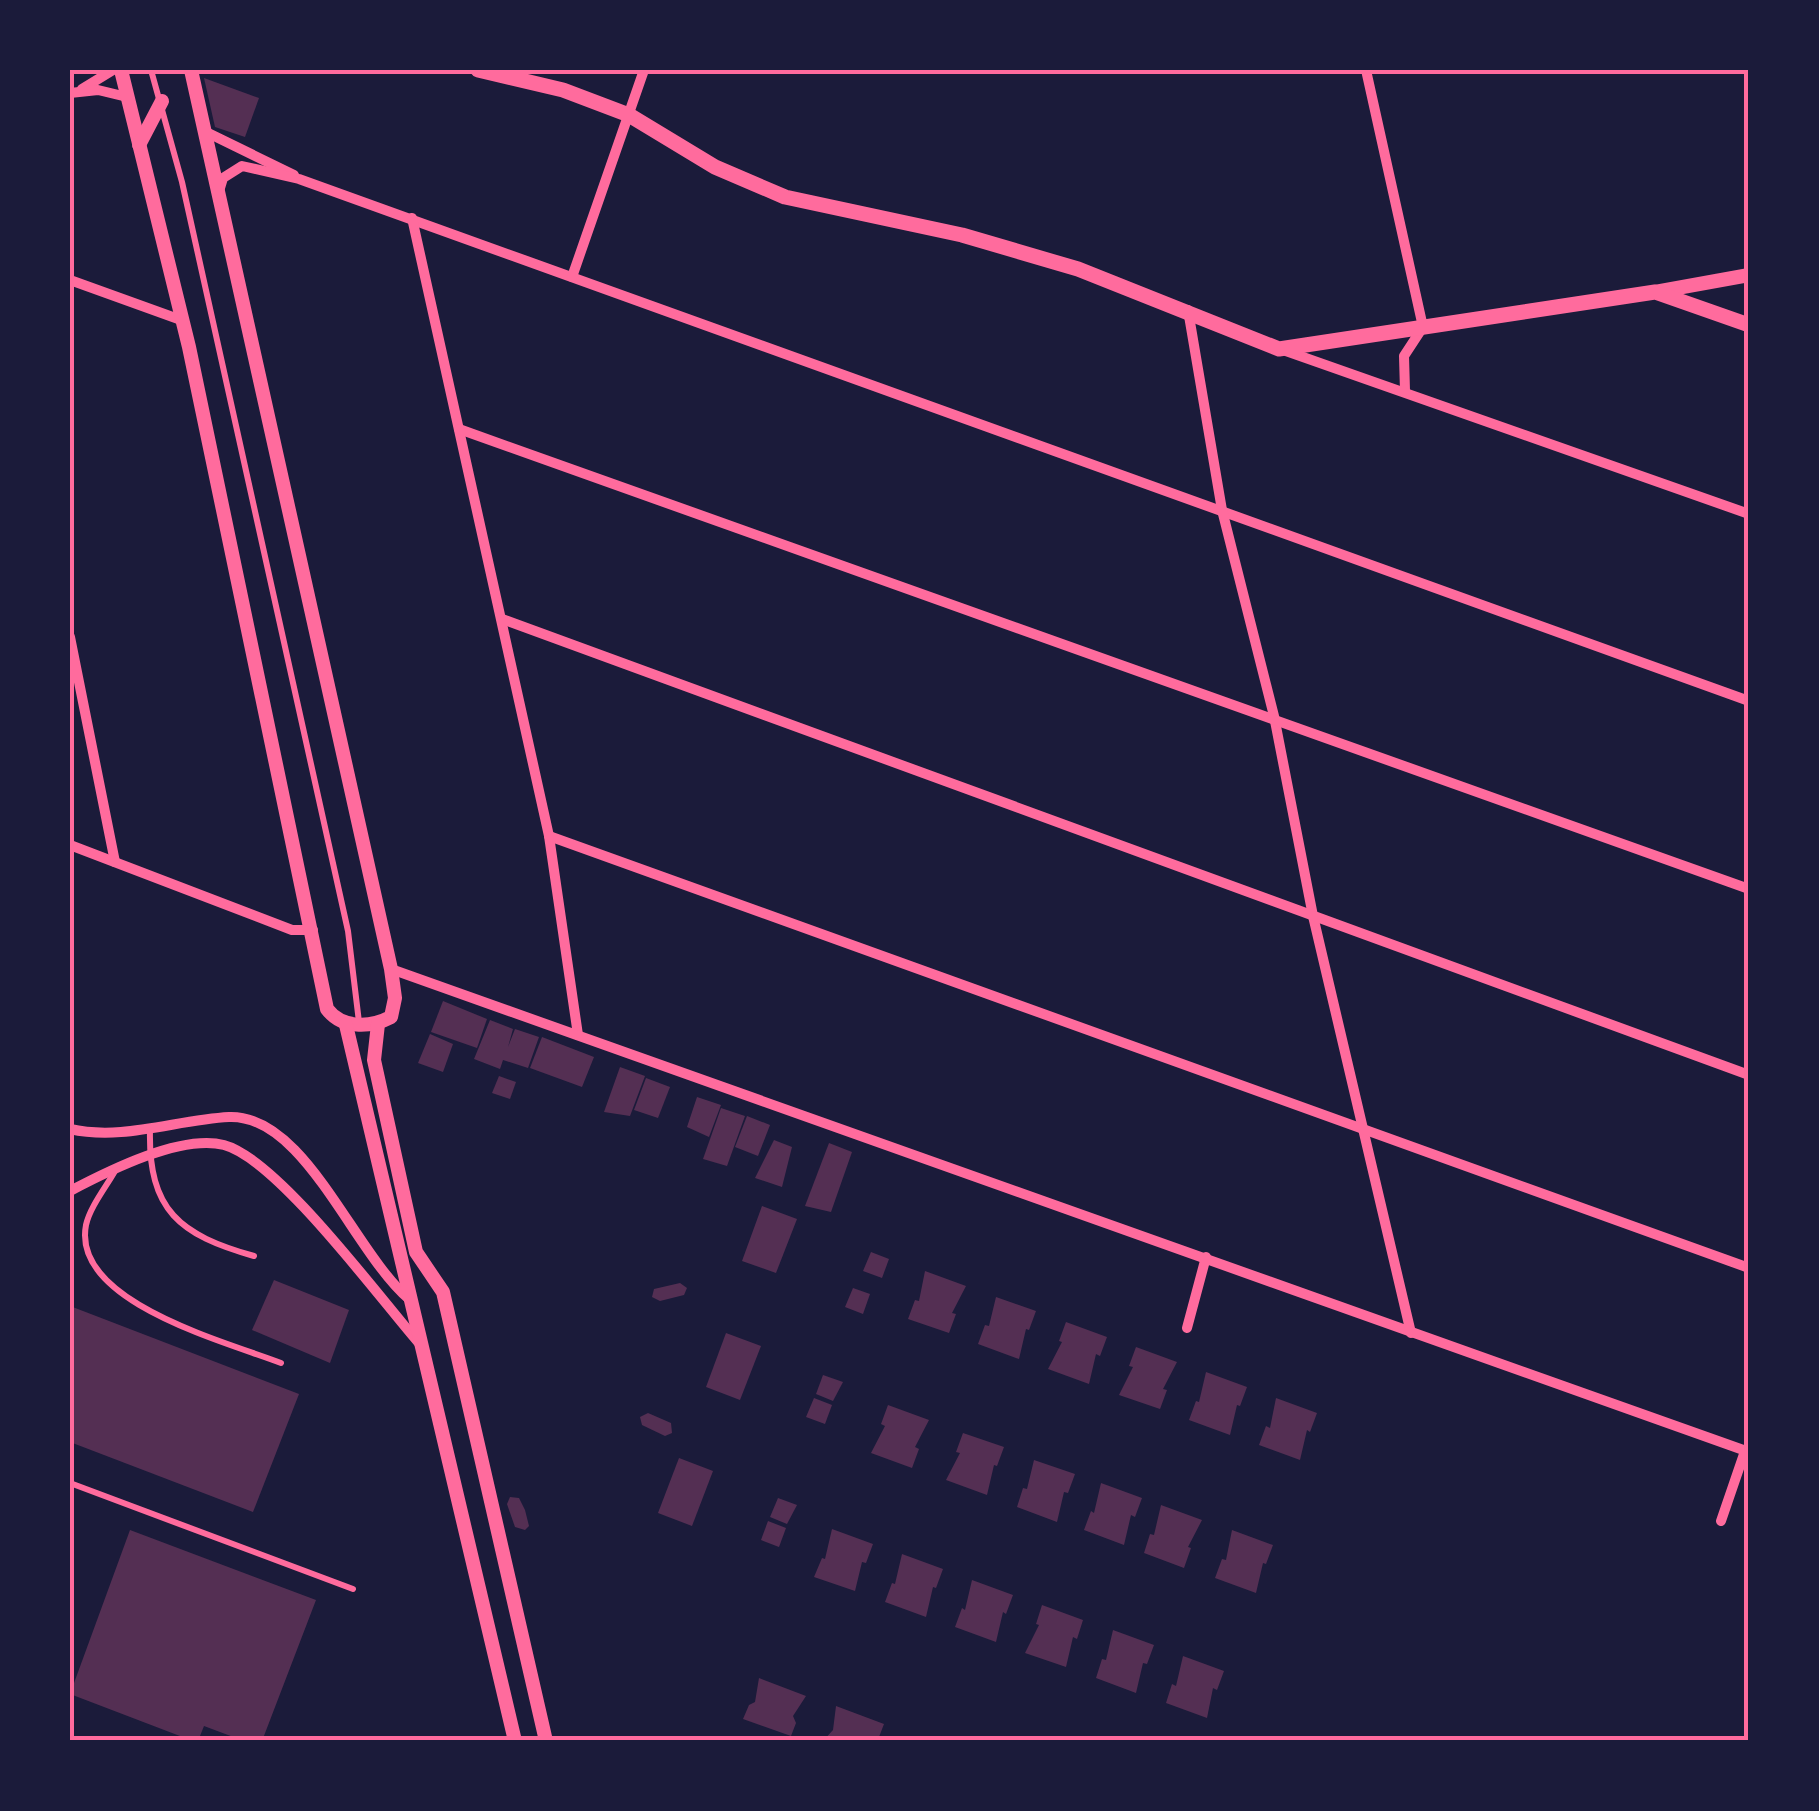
<svg xmlns="http://www.w3.org/2000/svg" width="1819" height="1811" font-family="'Asap Condensed',sans-serif">
<style>
.building{fill:#542f53}
.lines{fill:none;stroke-linecap:round;stroke-linejoin:round}
.service{stroke:#ff6b9d;stroke-width:6}
.minor{stroke:#ff6b9d;stroke-width:10}
.tertiary{stroke:#ff6b9d;stroke-width:14}
.secondary{stroke:#ff6b9d;stroke-width:15}
.neatline{fill:none;stroke:#ff6b9d;stroke-width:4}
</style>
<rect width="100%" height="100%" fill="#1b1b3a"/>
<g class="building">
<path d="M204,78L259,98L245,137L215,127Z"/>
<path d="M443,1001L487,1019L477,1048L431,1032Z"/>
<path d="M490,1020L513,1029L508,1047L515,1029L539,1037L528,1068L503,1060L500,1069L474,1059Z"/>
<path d="M430,1034L453,1044L443,1072L418,1063Z"/>
<path d="M542,1037L594,1057L582,1087L530,1068Z"/>
<path d="M620,1067L645,1076L630,1116L604,1112Z"/>
<path d="M499,1076L516,1082L510,1099L492,1093Z"/>
<path d="M646,1078L670,1087L658,1118L634,1110Z"/>
<path d="M697,1097L721,1105L709,1137L687,1127Z"/>
<path d="M721,1108L745,1116L727,1166L703,1159Z"/>
<path d="M747,1116L770,1125L758,1156L735,1147Z"/>
<path d="M774,1140L792,1147L782,1187L755,1178Z"/>
<path d="M829,1143L852,1152L831,1212L805,1206Z"/>
<path d="M762,1206L797,1219L776,1273L742,1261Z"/>
<path d="M871,1252L889,1259L882,1278L863,1271Z"/>
<path d="M925,1271L966,1286L952,1313L956,1314L949,1333L908,1319L915,1300L919,1301Z"/>
<path d="M274,1280L349,1310L330,1363L252,1330Z"/>
<path d="M680,1283L687,1288L684,1295L660,1301L652,1297L654,1289Z"/>
<path d="M853,1288L870,1294L863,1314L845,1307Z"/>
<path d="M996,1297L1036,1311L1029,1330L1026,1329L1019,1359L978,1344L985,1325L989,1326Z"/>
<path d="M70,1306L299,1394L253,1512L70,1442Z"/>
<path d="M1066,1322L1107,1337L1100,1356L1096,1354L1089,1384L1048,1369L1062,1342L1059,1341Z"/>
<path d="M726,1333L761,1346L740,1400L706,1387Z"/>
<path d="M1136,1347L1177,1362L1163,1389L1167,1390L1160,1409L1119,1395L1133,1367L1129,1366Z"/>
<path d="M1206,1372L1247,1387L1240,1406L1237,1405L1230,1435L1189,1420L1196,1401L1199,1402Z"/>
<path d="M823,1375L843,1382L833,1401L816,1394Z"/>
<path d="M814,1398L832,1405L825,1424L806,1417Z"/>
<path d="M1276,1398L1317,1413L1310,1432L1307,1430L1300,1460L1259,1445L1266,1426L1270,1428Z"/>
<path d="M888,1405L929,1420L915,1447L919,1449L912,1468L871,1453L885,1426L881,1424Z"/>
<path d="M648,1413L671,1423L672,1433L665,1436L642,1425L640,1417Z"/>
<path d="M963,1433L1004,1447L997,1466L994,1465L987,1495L946,1480L960,1453L956,1452Z"/>
<path d="M679,1458L713,1471L692,1526L658,1513Z"/>
<path d="M1034,1460L1075,1474L1068,1493L1064,1492L1057,1522L1017,1507L1023,1488L1027,1489Z"/>
<path d="M1101,1483L1142,1498L1135,1517L1131,1515L1124,1545L1084,1530L1091,1511L1094,1513Z"/>
<path d="M510,1497L519,1498L525,1510L529,1526L525,1530L515,1527L507,1504Z"/>
<path d="M778,1498L797,1505L787,1524L770,1517Z"/>
<path d="M1161,1505L1202,1520L1188,1547L1191,1548L1184,1568L1144,1553L1150,1534L1154,1535Z"/>
<path d="M768,1521L786,1528L779,1547L761,1540Z"/>
<path d="M832,1529L873,1544L866,1563L862,1562L855,1591L814,1577L822,1558L825,1559Z"/>
<path d="M130,1530L316,1600L262,1741H244L204,1726L198,1741H193L70,1694Z"/>
<path d="M1232,1530L1273,1545L1266,1564L1263,1563L1256,1593L1215,1578L1222,1559L1226,1560Z"/>
<path d="M902,1554L943,1569L936,1588L933,1587L926,1617L885,1602L892,1583L895,1584Z"/>
<path d="M972,1580L1013,1595L1006,1614L1003,1612L996,1642L955,1627L962,1608L965,1610Z"/>
<path d="M1042,1605L1083,1620L1077,1639L1073,1637L1066,1667L1025,1653L1039,1625L1036,1624Z"/>
<path d="M1113,1630L1154,1645L1147,1664L1143,1663L1136,1693L1096,1678L1102,1659L1106,1660Z"/>
<path d="M1183,1656L1224,1671L1217,1690L1213,1688L1207,1718L1166,1703L1172,1684L1176,1686Z"/>
<path d="M759,1678L806,1696L793,1716L796,1723L791,1736L743,1719L749,1705L755,1702Z"/>
<path d="M836,1706L884,1724L879,1737L823,1741L833,1730Z"/>
</g>
<g class="lines">
<g class="service">
<path d="M151,70L182,182L348,931L359,1022"/>
<path d="M150,1129C148,1211 180,1235 254,1256"/>
<path d="M115,1171C106,1187 90,1207 86,1225C71,1302 227,1342 281,1363"/>
<path d="M70,1483L353,1589"/>
</g>
<g class="minor">
<path d="M1366,70L1423,327L1404,356L1405,391"/>
<path d="M82,89L113,70"/>
<path d="M70,93L98,90L127,97"/>
<path d="M204,131L294,175"/>
<path d="M220,188L223,178L242,166L299,179L1749,701"/>
<path d="M412,218L549,836L578,1035"/>
<path d="M572,277L644,70"/>
<path d="M70,280L181,320"/>
<path d="M1188,310L1222,510L1274,716L1313,916L1411,1333"/>
<path d="M1283,350L1749,514"/>
<path d="M459,429L1749,889"/>
<path d="M502,619L1749,1075"/>
<path d="M70,637L115,862"/>
<path d="M549,836L1749,1268"/>
<path d="M70,845L292,930H313"/>
<path d="M391,969L1749,1452"/>
<path d="M70,1129C123,1141 175,1120 229,1117C305,1114 353,1252 410,1300"/>
<path d="M70,1191C108,1171 181,1134 224,1145C277,1159 378,1296 418,1342"/>
<path d="M1187,1328L1206,1257"/>
<path d="M1721,1521L1745,1451"/>
</g>
<g class="tertiary">
<path d="M121,70L189,347L327,1009C342,1029 370,1028 391,1017L395,998L391,969L191,70"/>
<path d="M139,145L162,101"/>
<path d="M1655,292L1749,275"/>
<path d="M378,1024L374,1060L416,1252L443,1292L546,1741"/>
<path d="M346,1025L515,1741"/>
</g>
<path class="secondary" d="M478,70L563,90L629,115L715,167L785,197L962,235L1078,269L1279,349L1655,292L1749,325"/>
</g>
<rect width="1819" height="1811" fill="none" stroke="#1b1b3a" stroke-width="145"/>
<rect x="72" y="72" width="1674" height="1666" class="neatline"/>
</svg>
